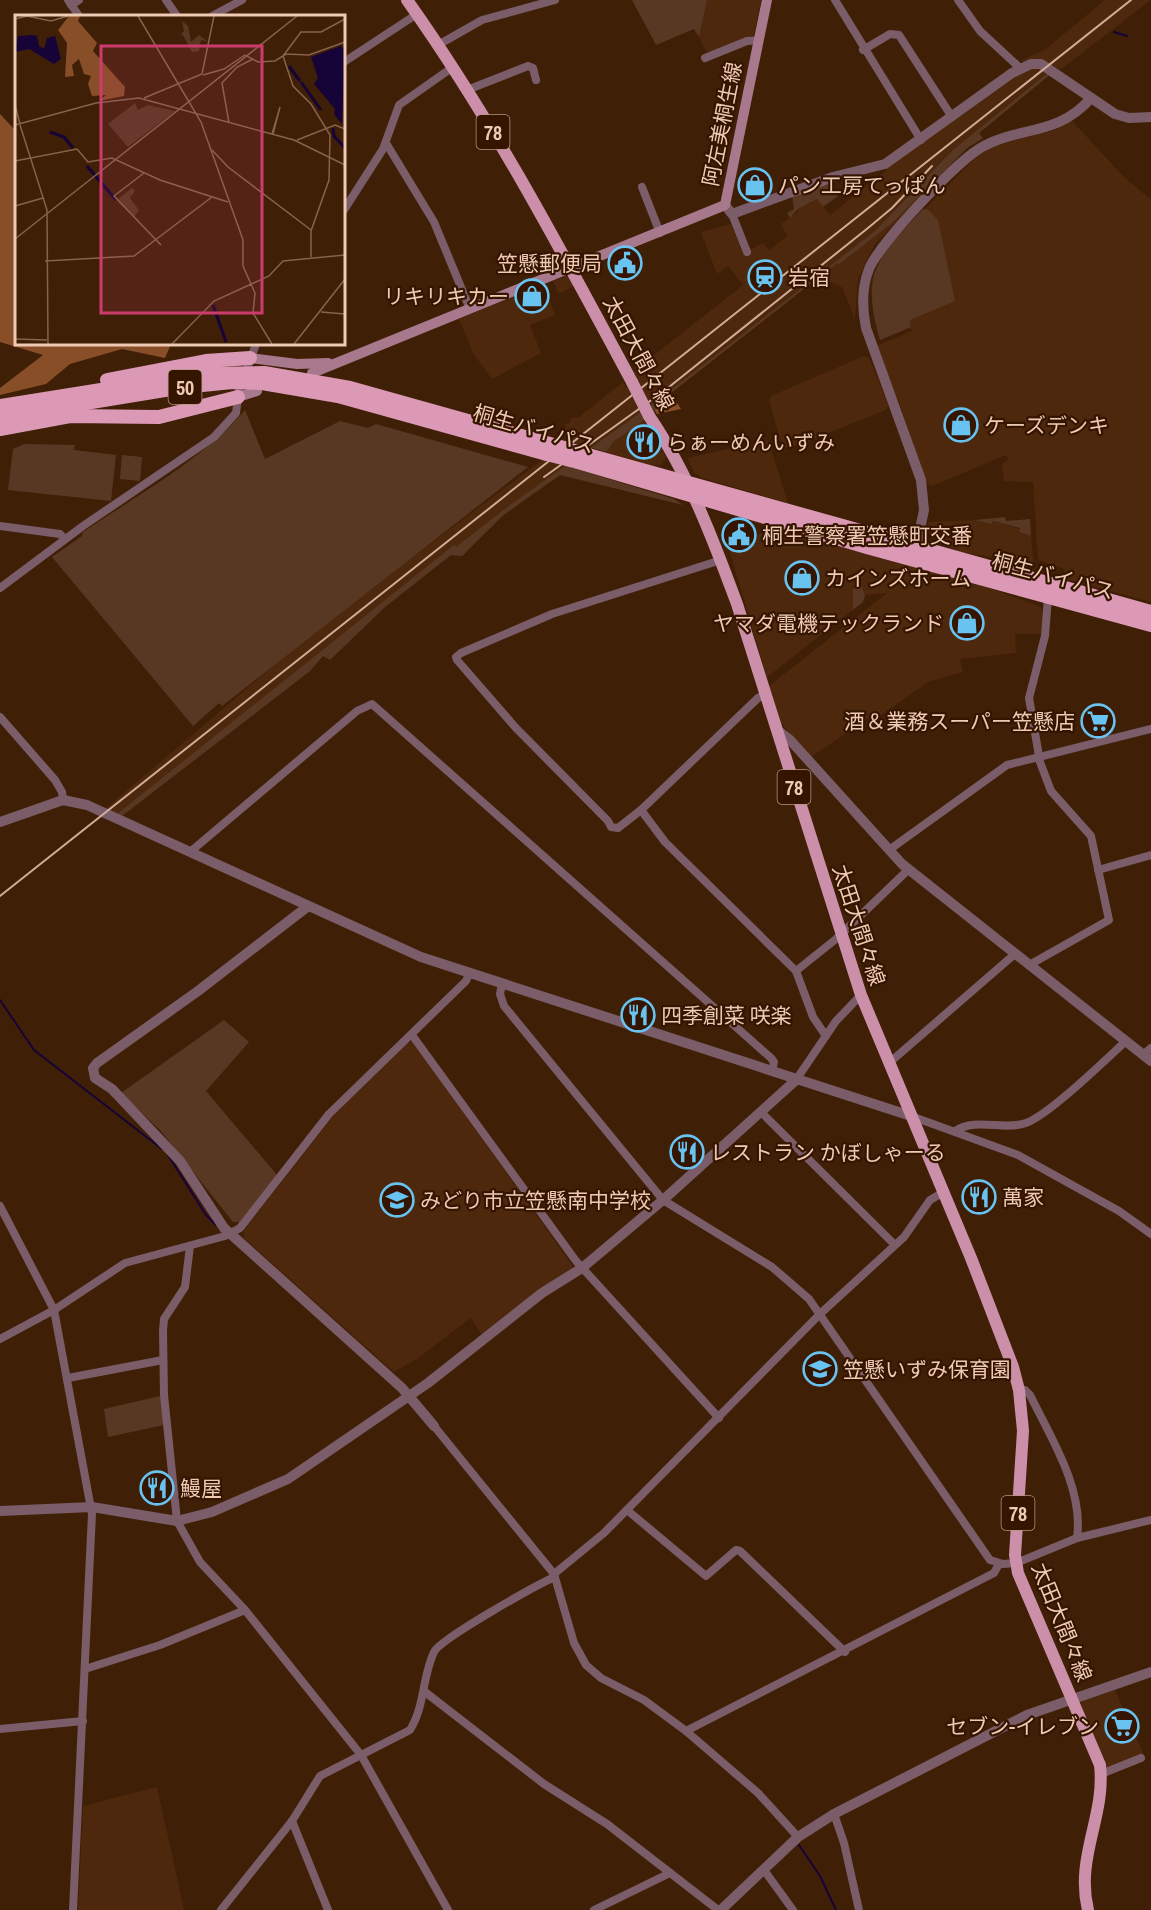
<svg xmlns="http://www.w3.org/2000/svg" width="1151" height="1910" font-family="'Archivo Narrow','Noto Sans JP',sans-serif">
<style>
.built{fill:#4d280d}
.green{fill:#593823}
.forest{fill:#884e27}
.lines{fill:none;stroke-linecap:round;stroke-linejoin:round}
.stream{stroke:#160337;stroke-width:2}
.minor{stroke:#7a5d69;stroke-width:8}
.tertiary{stroke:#7a5d69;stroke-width:10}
.secondary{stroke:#a8798d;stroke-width:10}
.primary{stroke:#cc8fa9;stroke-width:12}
.trunk{stroke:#dc99b6;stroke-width:14}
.rail{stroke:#d1ad97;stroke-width:2}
.primary-bridge{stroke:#cc8fa9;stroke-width:12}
.trunk-bridge{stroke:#dc99b6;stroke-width:14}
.labels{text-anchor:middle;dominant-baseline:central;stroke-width:4.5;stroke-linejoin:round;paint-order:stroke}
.shield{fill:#351500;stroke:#b6947e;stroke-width:1.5}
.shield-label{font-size:20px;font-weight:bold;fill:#eecab4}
.street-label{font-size:21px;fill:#eecab4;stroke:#351500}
.poi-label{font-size:21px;fill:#eecab4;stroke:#351500;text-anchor:start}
.inset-river{fill:none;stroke:#160337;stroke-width:3}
.inset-road{fill:none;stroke:#86634c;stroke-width:1.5}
.view{fill:#cb3c6d;fill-opacity:0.15;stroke:#cb3c6d;stroke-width:3}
.inset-edge{fill:none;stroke:#eecab4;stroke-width:3}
</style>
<rect width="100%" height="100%" fill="#401f07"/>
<g class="built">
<path d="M707,0H761L754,35L712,53L706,51L699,37Z"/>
<path d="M1105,0H1151L1060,70L1043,60L1020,61L1046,49Z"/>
<path d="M1037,67L1052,73L979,133L983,138L967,148L875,244L858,279L855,319L842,287L830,282L823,274L671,393L655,411L595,447L530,495L502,517L462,556L451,555L385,607L330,660L323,656L310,671L122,816L105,809L318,628L566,442L564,441L567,438L565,424H569L571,418L579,417L623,382L626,387L639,381L634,371L743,285L728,266L717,274L701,232L731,224L743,253L763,243L769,250L787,236L781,224L798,212V209L817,199L830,215L886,171V168L1014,77Z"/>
<path d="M1070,122H1073L1124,177L1151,200V602L1063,578L1065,569L1038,560L1033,482L1004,481L1002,466L1003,463L1009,460L1006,455L932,486L926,483L900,405L876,346L912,331L910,327L880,340L875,322L871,288L873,275L894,240L980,153L997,145L1055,130Z"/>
<path d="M629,251L637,272L622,278L613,258Z"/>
<path d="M566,276L569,277L574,286L559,294L553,281Z"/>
<path d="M543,285L555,315L530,325L541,353L492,379L473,353L459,319Z"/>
<path d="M864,356L869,358L888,405L886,410L801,444L787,448L782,446L769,400L771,396Z"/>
<path d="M644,418L666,457L661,465L653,466L606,452L613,442Z"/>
<path d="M768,440L788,503L702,478L695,473L687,458Z"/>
<path d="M975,520L991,524L992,521L1020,529V533L1031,536L1034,566L1028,565L1027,569L1013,566L1014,561L961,552L941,544L943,539L929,534L926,529L928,522Z"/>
<path d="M774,528L992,589L1034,604L1044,610L1042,634H1015L1016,653L960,659L963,672L928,682L871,722L868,718L811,757L782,724L769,686L887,593L865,595L861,586L854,589L853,610L767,677L728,546Z"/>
<path d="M413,1042L572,1265V1269L482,1335L471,1318L417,1359L394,1372L244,1238V1231L337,1111L408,1043Z"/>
<path d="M1115,1690L1143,1753L1110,1768L1105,1766L1081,1705L1082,1701Z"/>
<path d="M157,1787L184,1910H78L83,1806Z"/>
</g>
<g class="green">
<path d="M632,0H707L699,37L694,29L656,45Z"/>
<path d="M1049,72L1052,73L979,133L983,138L967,148L892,223L839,264L837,263L671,393L655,411L643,417V421L613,442L606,452L593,448L570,467L674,499L683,505L560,475L502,516L462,556L451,555L385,607L330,660L323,656L310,671L122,816L117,814L454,545L456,547L510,505L654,403L875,231L953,150Z"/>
<path d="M829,183L838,196L823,207L817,199L798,209L790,218L787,213L794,209L792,195Z"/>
<path d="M923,209H927L938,220L955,301L910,320L911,327L880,340C860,272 878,257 923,209Z"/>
<path d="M245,410L265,459L340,421L368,428L376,424L528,467L222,706L219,703L193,726L52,557L82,536L83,532C139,494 201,461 245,410Z"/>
<path d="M24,444L75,445L74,450L116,455L111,501L8,490L13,449Z"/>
<path d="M122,455L142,457L140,481L120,479Z"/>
<path d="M1005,517L1006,521L1030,519L1031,536L1019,532L1020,528L993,521L991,524L975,520Z"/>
<path d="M861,586L865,595L863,602L853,610V589Z"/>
<path d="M224,1020L249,1042L206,1091L277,1175L240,1222H233L160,1130L121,1093Z"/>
<path d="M164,1395V1425L108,1437L104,1409Z"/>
</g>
<g class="forest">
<path d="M0,114L16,131V344H171L165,358L122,349L70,364L46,384L0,395V388L43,355L0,342Z"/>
<path d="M671,393L681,409L657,414L655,411Z"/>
</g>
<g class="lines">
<g class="stream">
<path d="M1114,32L1127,36"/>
<path d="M0,1000L34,1050L162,1149"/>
<path d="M168,1155L206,1215L216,1225"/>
<path d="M799,1845L820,1876L836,1910"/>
</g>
<g class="minor">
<path d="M68,0L79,16"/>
<path d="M166,0L177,16"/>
<path d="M835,0L921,140"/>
<path d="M958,0L980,31L1020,68"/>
<path d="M71,5L79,0"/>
<path d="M212,16L242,0"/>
<path d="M438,45L482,20L555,0"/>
<path d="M863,50L890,34L899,35L952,117"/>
<path d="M705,58L747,41L759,40"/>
<path d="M344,62L417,14"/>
<path d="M467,90L528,66L533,68L536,80"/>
<path d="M386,143L434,222L470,309"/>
<path d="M642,187L660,233"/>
<path d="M344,210L383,149L399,105L453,67"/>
<path d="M732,214L747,252"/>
<path d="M248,366L256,344"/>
<path d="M0,526L60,534L65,539"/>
<path d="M721,560L552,614L461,653L456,657L457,660L516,728L608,821L611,827L618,828L641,810L758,698L765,694"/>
<path d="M0,588L83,526L214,437L236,413L239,390"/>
<path d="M0,717L55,780L62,792L63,800"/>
<path d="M641,810L665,842L796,971L836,939L909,869"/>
<path d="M889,850L1007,765L1151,729"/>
<path d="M190,852L357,711L372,704L771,1058L774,1062L772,1071"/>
<path d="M1098,870L1151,855"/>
<path d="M1031,964L1109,920L1091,836L1051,791L1040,762L1029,698L1045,636L1048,597"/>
<path d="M796,971L813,1017L826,1036"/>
<path d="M502,984L500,994L504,1006L663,1200L772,1267L809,1299L990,1560L1003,1564L1016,1563L1077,1538L1151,1520"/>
<path d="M412,1035L576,1261L719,1418"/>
<path d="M1143,1055L1151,1048"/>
<path d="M889,1063L1016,953"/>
<path d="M796,1080L836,1021L861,995"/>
<path d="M761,1112L895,1245"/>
<path d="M911,1116L1018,1155L1119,1211L1151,1234"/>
<path d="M955,1131C976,1117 1003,1131 1026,1123C1049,1115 1105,1060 1126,1041"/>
<path d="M0,1206L54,1310L92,1514L73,1910"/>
<path d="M190,1246L185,1287L164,1319L163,1331L164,1395L177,1521L200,1562L245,1610L361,1755L448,1910"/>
<path d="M0,1339L54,1310L125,1263L225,1236L240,1228L329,1114L466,981L469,974"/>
<path d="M68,1378L163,1360"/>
<path d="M1019,1390H1025L1030,1395C1051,1438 1084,1489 1077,1538"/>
<path d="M434,1426L554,1574L574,1643L586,1665L601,1678L644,1700L686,1731L758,1793L798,1837"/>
<path d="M627,1510L706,1576L736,1550L740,1551L845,1652"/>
<path d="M554,1574L604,1533L820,1314L904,1237L930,1200L944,1192"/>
<path d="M85,1669L160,1645L245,1610"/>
<path d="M425,1692L544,1784L607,1824L718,1910"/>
<path d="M0,1729L83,1721"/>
<path d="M686,1731L994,1573L999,1564"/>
<path d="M1101,1774L1141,1758"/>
<path d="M834,1814L844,1843L859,1910"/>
<path d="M292,1821L328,1910"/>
<path d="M764,1870L793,1910"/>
<path d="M221,1910L292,1821L320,1776L410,1730C425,1706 422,1677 434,1652C440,1639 538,1584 555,1577"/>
<path d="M594,1910L670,1873"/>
</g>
<g class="tertiary">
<path d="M725,205L732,214L833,177L885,164L1012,73L1031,64H1041L1115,114L1129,118L1151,117"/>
<path d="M915,553L924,510L921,480L866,328C862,308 861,289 869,269C879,244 959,158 984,146C1021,126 1058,136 1091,98"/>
<path d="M776,729L790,740L902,864L1151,1061"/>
<path d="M0,822L63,800L87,805L421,957L911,1116"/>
<path d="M307,907L198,991L97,1063L93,1068L95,1078L112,1089L180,1161L224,1228L402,1388L434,1426"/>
<path d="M0,1511L92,1507L177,1521L212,1512L288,1479L428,1383L542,1293L582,1268L663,1200L796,1080"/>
<path d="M721,1910L798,1837L834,1814L1027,1715L1151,1672"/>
</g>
<g class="secondary">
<path d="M250,358L297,364L328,363"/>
<path d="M312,373L725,205L767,0"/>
<path d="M238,397L257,391"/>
</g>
<g class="primary">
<path d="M407,0C493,121 562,252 632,382"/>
<path d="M649,416C688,473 713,539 737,604L861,995L971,1258L1013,1367L1019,1390L1023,1431L1015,1555L1018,1573L1100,1765C1106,1816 1075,1857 1088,1910"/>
</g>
<g class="trunk">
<path d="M107,380L206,361L250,358"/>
<path d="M0,406L201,374L264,373L350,388L557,446"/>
<path d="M0,417L183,387L232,382L262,383L338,396L547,454"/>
<path d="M0,429L70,416L159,417L238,397"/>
<path d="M588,455L1151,612"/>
<path d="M578,462L867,547L1151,625"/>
</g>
<g class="rail">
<path d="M544,477L664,391L868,228L892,208L932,166"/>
<path d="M0,896L1131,0"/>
</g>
<path class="primary-bridge" d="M632,382L649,416"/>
<g class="trunk-bridge">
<path d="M557,446L588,455"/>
<path d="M547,454L578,462"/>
</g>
</g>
<defs>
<symbol id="shop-ring" viewBox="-11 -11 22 22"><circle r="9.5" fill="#351500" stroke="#69c3f1" stroke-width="1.5"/><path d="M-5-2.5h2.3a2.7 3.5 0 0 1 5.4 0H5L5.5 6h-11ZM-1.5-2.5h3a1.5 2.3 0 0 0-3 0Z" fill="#69c3f1"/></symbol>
<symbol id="civic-ring" viewBox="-11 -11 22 22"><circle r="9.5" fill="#351500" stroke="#69c3f1" stroke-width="1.5"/><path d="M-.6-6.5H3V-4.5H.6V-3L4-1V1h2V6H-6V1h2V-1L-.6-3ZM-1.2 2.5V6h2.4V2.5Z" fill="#69c3f1"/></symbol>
<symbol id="station-ring" viewBox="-11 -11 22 22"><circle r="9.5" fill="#351500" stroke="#69c3f1" stroke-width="1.5"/><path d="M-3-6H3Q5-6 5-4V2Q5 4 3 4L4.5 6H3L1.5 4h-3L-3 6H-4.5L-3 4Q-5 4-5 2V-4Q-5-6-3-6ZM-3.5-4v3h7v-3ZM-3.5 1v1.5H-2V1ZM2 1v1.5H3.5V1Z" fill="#69c3f1"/></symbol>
<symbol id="restaurant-ring" viewBox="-11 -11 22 22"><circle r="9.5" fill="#351500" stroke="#69c3f1" stroke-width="1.5"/><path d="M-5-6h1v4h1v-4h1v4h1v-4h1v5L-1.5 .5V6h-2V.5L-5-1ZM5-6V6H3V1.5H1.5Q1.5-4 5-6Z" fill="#69c3f1"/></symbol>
<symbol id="supermarket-ring" viewBox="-11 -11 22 22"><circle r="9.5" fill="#351500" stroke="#69c3f1" stroke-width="1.5"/><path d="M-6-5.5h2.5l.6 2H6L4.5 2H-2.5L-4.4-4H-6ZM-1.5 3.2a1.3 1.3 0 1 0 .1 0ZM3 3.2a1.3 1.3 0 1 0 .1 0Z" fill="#69c3f1"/></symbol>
<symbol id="school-ring" viewBox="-11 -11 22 22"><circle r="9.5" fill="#351500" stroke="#69c3f1" stroke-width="1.5"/><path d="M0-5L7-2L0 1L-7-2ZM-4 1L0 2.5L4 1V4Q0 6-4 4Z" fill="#69c3f1"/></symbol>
</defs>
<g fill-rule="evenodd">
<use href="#shop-ring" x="736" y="166" width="38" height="38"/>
<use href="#civic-ring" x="606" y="244" width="38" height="38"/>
<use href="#station-ring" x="746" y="258" width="38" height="38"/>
<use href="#shop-ring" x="513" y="277" width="38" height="38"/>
<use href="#shop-ring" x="942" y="406" width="38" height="38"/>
<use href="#restaurant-ring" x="625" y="423" width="38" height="38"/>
<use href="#civic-ring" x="720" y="516" width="38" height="38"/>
<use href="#shop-ring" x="783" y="559" width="38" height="38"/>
<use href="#shop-ring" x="948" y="604" width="38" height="38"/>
<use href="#supermarket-ring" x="1079" y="702" width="38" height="38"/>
<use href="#restaurant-ring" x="619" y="996" width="38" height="38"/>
<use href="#restaurant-ring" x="668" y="1133" width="38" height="38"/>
<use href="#restaurant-ring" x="960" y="1178" width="38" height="38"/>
<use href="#school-ring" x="378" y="1181" width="38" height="38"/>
<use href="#school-ring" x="801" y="1350" width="38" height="38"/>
<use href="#restaurant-ring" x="138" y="1469" width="38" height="38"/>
<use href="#supermarket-ring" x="1103" y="1707" width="38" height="38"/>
</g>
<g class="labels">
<g class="shield">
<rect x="476.5" y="115" width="33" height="34" rx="4.5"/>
<rect x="168.5" y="370" width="33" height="34" rx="4.5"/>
<rect x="777.5" y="770" width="33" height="34" rx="4.5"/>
<rect x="1001.5" y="1496" width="33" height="34" rx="4.5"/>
</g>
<g class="shield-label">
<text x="493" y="132">78</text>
<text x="185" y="387">50</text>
<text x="794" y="787">78</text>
<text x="1018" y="1513">78</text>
</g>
<g class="street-label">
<text transform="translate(722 124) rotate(-79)">阿左美桐生線</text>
<text transform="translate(639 353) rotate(62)">太田大間々線</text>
<text transform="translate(534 429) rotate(16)">桐生バイパス</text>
<text transform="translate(1053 576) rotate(15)">桐生バイパス</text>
<text transform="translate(859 925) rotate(72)">太田大間々線</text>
<text transform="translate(1062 1622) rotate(68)">太田大間々線</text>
</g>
<g class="poi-label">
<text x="778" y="185">パン工房てっぱん</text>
<text x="602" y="263" text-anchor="end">笠懸郵便局</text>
<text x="788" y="277">岩宿</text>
<text x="509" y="296" text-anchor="end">リキリキカー</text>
<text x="984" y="425">ケーズデンキ</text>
<text x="667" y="442">らぁーめんいずみ</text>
<text x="762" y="535">桐生警察署笠懸町交番</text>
<text x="825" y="578">カインズホーム</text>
<text x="944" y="623" text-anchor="end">ヤマダ電機テックランド</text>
<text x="1075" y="721" text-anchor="end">酒＆業務スーパー笠懸店</text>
<text x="661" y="1015">四季創菜 咲楽</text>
<text x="710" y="1152">レストラン かぼしゃーる</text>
<text x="1002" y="1197">萬家</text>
<text x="420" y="1200">みどり市立笠懸南中学校</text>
<text x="843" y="1369">笠懸いずみ保育園</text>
<text x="180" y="1488">鰻屋</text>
<text x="1099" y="1726" text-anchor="end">セブン-イレブン</text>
</g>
</g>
<g transform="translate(15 15)">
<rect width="330" height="330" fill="#401f07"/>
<path d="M167,6L173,11L176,27L184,20L193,27L186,25L184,36L177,37L168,20L165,21L169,16ZM120,88L123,95L133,90L160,96L113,132L93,109ZM117,173L120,176L115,183L124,195L119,202L103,184Z" fill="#593823"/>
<path d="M54,1H65L63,6L82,28L78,36L110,72L109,81L84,86L91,80L77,81L73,69L76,61L69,59L64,44L57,50L59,61L50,62L52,28L43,15Z" fill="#884e27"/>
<path d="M16,20L22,21L24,31L29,34L32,23L40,21L46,44L39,49L14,34L0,37L3,21ZM326,31L330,35L327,109L319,99L320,94L299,69L303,63L296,42Z" fill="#160337"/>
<path class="inset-river" d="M274,51L285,66M286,67L306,95M318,113L319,121L330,133M35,117L49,122L58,133M72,151L101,185M198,290L211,327"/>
<path class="inset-road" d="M123,1L186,107L228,225V251L240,278L238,298L257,329M0,4L12,1L36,6L53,1M188,60L209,54L230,40L243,47L260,46L271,39L294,40L330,27M129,83L187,59L199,1M0,90L5,109M214,108L207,68L222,52L238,44M0,110L81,88L124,83L279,125L330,150M5,110L32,195L33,329M257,119L265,92L258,119M282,125L320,110L330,114M197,135L213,152L296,215M0,146L62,134L73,147L97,143L145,165L213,187M129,158L99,181L146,230M0,191L28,183M0,224L282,1M296,242V216L314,165L315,120L296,89L278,71L268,41L286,17H306L330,4M30,246L119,241L197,182M306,297L330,299M0,324L32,325M157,329L199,286L254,261L268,246L330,240M279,329L330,264"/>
<path class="view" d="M86,31H247V298H86Z"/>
<rect width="330" height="330" class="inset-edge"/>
</g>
</svg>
